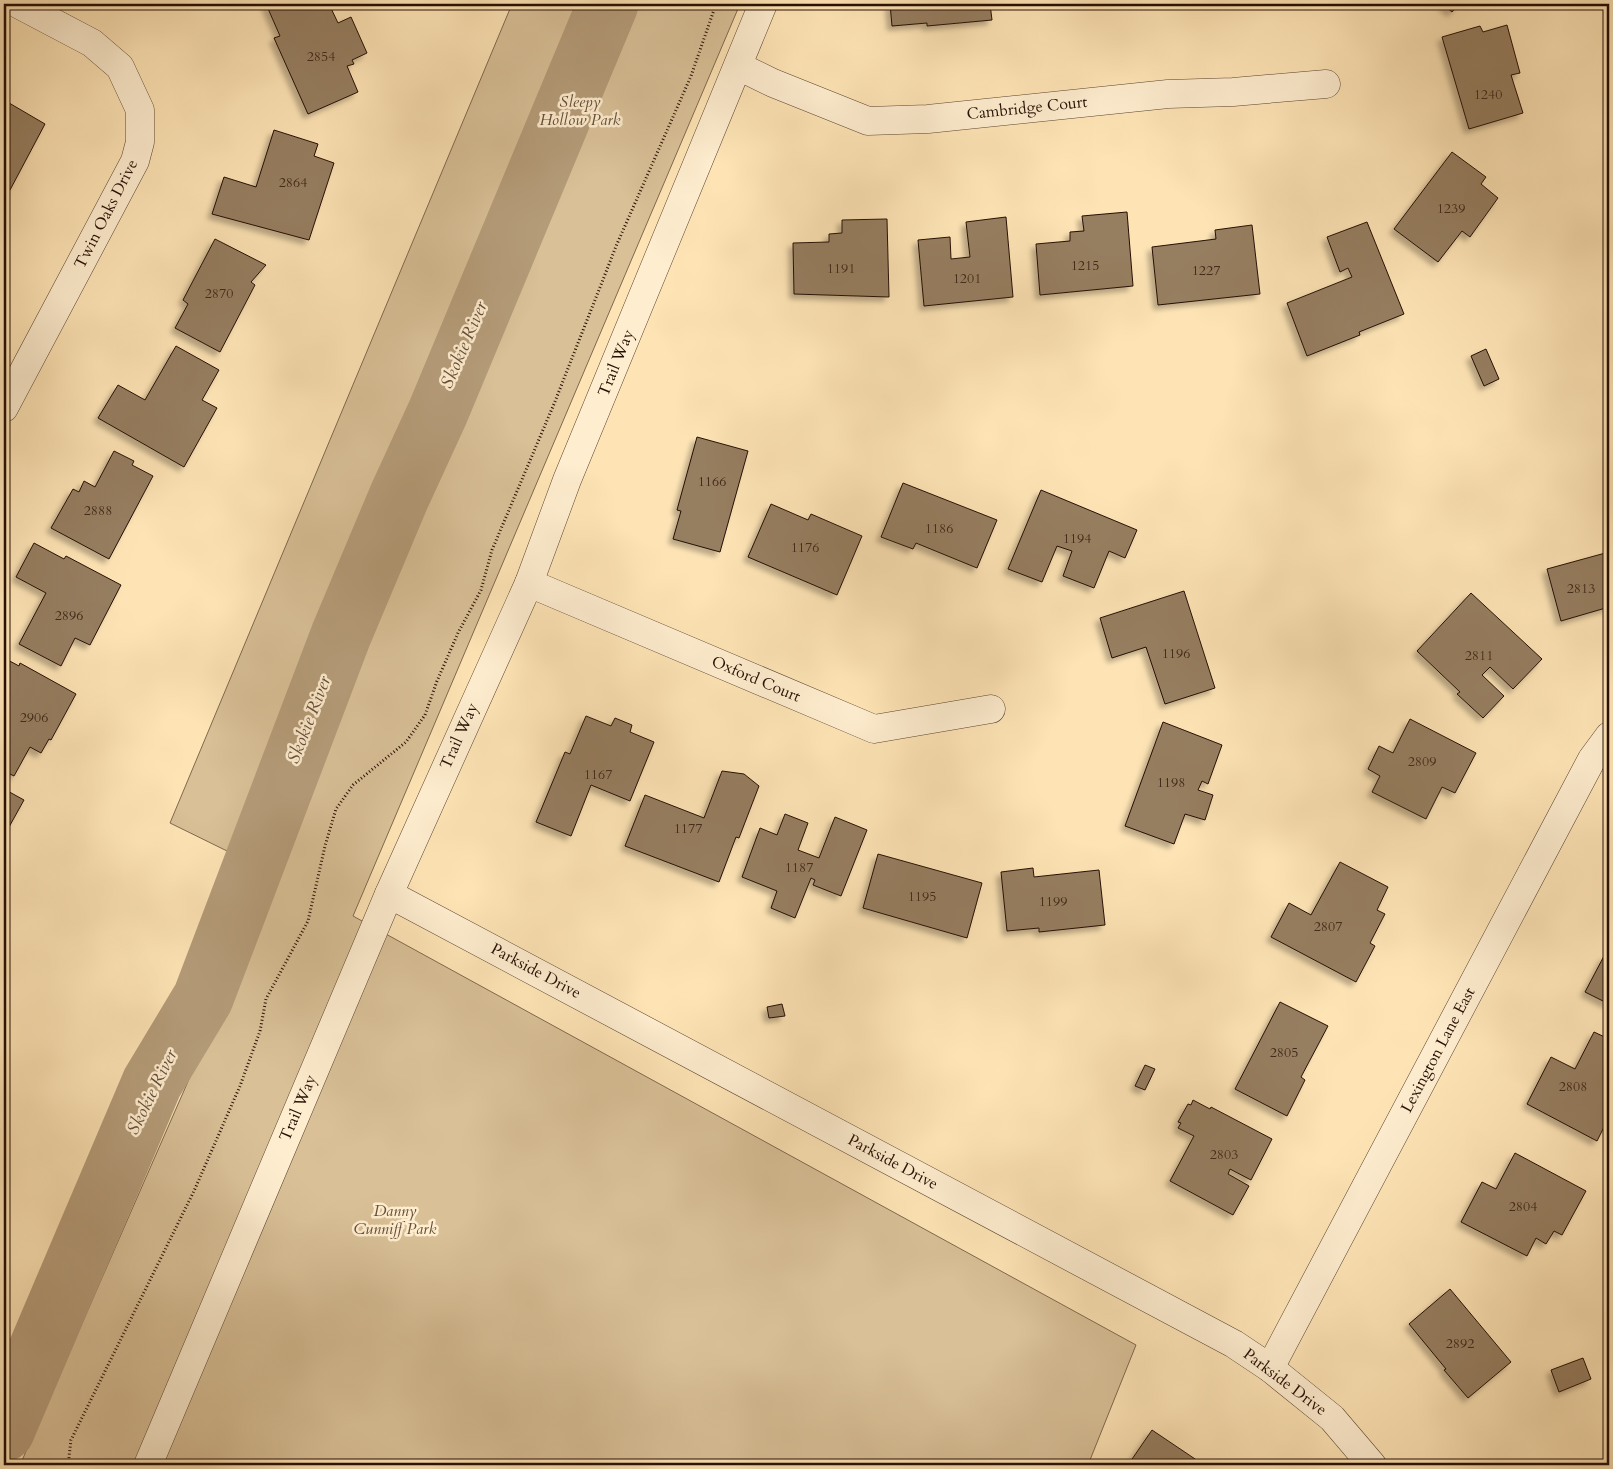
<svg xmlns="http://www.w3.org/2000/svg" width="1613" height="1469" font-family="Cardo,serif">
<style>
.park{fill:#d9c097;stroke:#80684e}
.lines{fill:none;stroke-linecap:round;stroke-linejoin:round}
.river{stroke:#b59c79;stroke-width:61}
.building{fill:#967e60;stroke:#260f04;filter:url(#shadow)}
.minor-casing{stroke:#5c4430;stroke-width:29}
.path{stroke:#260f04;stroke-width:3;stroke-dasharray:1 2.5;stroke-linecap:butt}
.minor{stroke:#feedcf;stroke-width:28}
.labels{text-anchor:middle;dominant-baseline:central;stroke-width:5;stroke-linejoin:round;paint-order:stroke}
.number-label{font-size:14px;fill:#422b1b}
.park-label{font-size:16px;font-style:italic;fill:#654d37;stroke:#feedcf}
.street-label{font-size:16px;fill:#260f04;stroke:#feedcf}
.water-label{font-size:18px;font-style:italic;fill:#664e39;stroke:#feedcf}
</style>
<defs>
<filter id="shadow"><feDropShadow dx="-4.5" dy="4.5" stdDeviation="2.5" flood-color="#0004"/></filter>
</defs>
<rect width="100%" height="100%" fill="#fee4b5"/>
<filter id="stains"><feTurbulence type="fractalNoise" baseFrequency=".004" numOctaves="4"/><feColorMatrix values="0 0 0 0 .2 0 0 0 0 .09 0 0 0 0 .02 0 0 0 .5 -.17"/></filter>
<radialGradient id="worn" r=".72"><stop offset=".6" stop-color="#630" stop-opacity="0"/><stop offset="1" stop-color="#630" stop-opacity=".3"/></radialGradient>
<path class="park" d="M512,4H740L353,916L1136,1345L1088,1465H20L278,876L170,823Z"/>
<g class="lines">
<path class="river" d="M4,1431L152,1083L203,998L341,635L399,497L438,412L608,4"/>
</g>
<g class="building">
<path d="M266,4H329L338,23L351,17L367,53L352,60L354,64L347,66L358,92L308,114L274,38L280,36Z"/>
<path d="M890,4H990L992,20L927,26V23L892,26Z"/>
<path d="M1442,4H1459L1452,12Z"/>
<path d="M1507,25L1520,73L1511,75L1523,113L1469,129L1442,37L1480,26L1483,32Z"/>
<path d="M4,100L45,124L10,190L4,187Z"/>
<path d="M274,130L318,144L314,156L334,163L309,240L212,214L224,177L256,187Z"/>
<path d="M1452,152L1486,177L1481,184L1498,198L1470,237L1462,231L1438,262L1394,229Z"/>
<path d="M1127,212L1133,286L1040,295L1036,244L1070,241V232L1084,231L1082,216Z"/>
<path d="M1006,217L1013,297L924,306L918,240L950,237L951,259L970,257L966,222Z"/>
<path d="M887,219L889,297L794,294L793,243L829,242V234L842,233V220Z"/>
<path d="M1367,222L1404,314L1359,332L1360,335L1307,356L1287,303L1352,277L1348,268L1340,272L1327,237Z"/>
<path d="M1252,225L1260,294L1158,305L1152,247L1216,239L1215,230Z"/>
<path d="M215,239L266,265L251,282L255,285L220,352L175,328L188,304L183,300Z"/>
<path d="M176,346L219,370L202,400L217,408L184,467L98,418L118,385L145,400Z"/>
<path d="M1486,349L1499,379L1484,386L1471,356Z"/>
<path d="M697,437L748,451L720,552L673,539L681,511L677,510Z"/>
<path d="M114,451L134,461L132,465L153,476L109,559L51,528L73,489L79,492L84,481L95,487Z"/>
<path d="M903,483L997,520L977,568L916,543L913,549L881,537Z"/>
<path d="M1041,490L1137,530L1125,558L1109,551L1094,588L1063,576L1072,551L1057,546L1042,582L1008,569Z"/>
<path d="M771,504L808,520L811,514L862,536L837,595L748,557Z"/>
<path d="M34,543L64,559L66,556L121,585L90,645L75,638L61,666L19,644L46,593L16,577Z"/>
<path d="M1609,552V607L1561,621L1547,569Z"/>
<path d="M1184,591L1215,688L1165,704L1146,647L1112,658L1100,618Z"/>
<path d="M1471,593L1542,659L1513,689L1490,667L1482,675L1504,696L1483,718L1457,694L1460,692L1417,651Z"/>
<path d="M4,658L19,666L20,663L76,694L51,740L49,739L41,753L30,747L14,776L4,771Z"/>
<path d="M586,716L611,726L615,718L632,725L630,732L654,742L630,801L591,785L571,836L536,822L565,752L570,754Z"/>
<path d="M1410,719L1476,753L1455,793L1442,787L1426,819L1372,792L1380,776L1368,769L1379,746L1393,753Z"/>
<path d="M1163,722L1222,745L1208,784L1202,781L1198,790L1213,795L1205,820L1185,814L1174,844L1125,826Z"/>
<path d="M722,771L744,774L759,786L739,838L736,837L719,882L625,846L645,795L704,818Z"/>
<path d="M4,789L24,800L4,836Z"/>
<path d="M785,814L808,823L798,850L819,858L835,817L867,830L841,896L813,885L815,880L811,878L795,918L771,908L777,891L742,877L760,828L777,835Z"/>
<path d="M878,854L982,883L967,938L863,908Z"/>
<path d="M1340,862L1388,887L1377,910L1385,914L1370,943L1375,946L1356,982L1271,937L1289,903L1311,915Z"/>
<path d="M1033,868L1034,877L1099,870L1105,925L1039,932V928L1007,931L1001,872Z"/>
<path d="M1609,955V1004L1585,992L1604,956L1608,958Z"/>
<path d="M1280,1002L1328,1026L1301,1077L1305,1080L1287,1116L1235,1089Z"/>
<path d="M782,1004L785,1016L769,1018L767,1007Z"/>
<path d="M1594,1032L1609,1039V1117L1597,1141L1527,1104L1551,1057L1575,1069Z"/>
<path d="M1145,1065L1155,1069L1145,1090L1135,1086Z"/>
<path d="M1193,1100L1210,1109L1211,1107L1272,1139L1251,1180L1230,1169L1228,1174L1249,1186L1233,1215L1170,1181L1194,1136L1178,1128L1181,1123L1178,1122L1188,1104L1191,1105Z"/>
<path d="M1515,1153L1586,1191L1562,1235L1554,1231L1546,1244L1536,1238L1527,1256L1461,1222L1482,1182L1496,1189Z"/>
<path d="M1450,1289L1511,1362L1468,1398L1444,1370L1446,1369L1409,1324Z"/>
<path d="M1583,1358L1591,1379L1559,1392L1551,1370Z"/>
<path d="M1152,1430L1204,1465H1128Z"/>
</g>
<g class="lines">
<defs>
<g id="minor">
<path d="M738,66L773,83L868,121L928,119L1168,94L1233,92L1326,84"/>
<path d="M4,408L135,161L140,142V110L120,67L92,43L18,4"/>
<path d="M529,583L874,729L991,709"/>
<path d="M389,894L1234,1344L1270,1368L1332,1418L1372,1465"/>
<path d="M1270,1368L1592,759L1609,736"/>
<path d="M148,1465L389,894L529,583L567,480L763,4"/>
</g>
</defs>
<use href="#minor" class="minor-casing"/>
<path class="path" d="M68,1465L71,1440L194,1191L240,1086L260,1031L266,999L308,921L325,846L336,809L353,785L406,742L425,715L437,681L458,633L481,590L492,550L554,404L617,244L691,76L716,4"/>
<use href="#minor" class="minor"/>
</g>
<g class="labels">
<g class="number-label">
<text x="321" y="56">2854</text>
<text x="1488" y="94">1240</text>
<text x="293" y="182">2864</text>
<text x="1451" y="208">1239</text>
<text x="1085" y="265">1215</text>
<text x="841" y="268">1191</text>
<text x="1206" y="270">1227</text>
<text x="967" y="278">1201</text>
<text x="219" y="293">2870</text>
<text x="712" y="481">1166</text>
<text x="98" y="510">2888</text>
<text x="939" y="528">1186</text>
<text x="1077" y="538">1194</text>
<text x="805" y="547">1176</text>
<text x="1581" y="588">2813</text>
<text x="69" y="615">2896</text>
<text x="1176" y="653">1196</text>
<text x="1479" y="655">2811</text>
<text x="34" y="717">2906</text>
<text x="1422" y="761">2809</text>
<text x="598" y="774">1167</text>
<text x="1171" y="782">1198</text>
<text x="688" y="828">1177</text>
<text x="799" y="867">1187</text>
<text x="922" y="896">1195</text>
<text x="1053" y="901">1199</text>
<text x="1328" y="926">2807</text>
<text x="1284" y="1052">2805</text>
<text x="1573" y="1086">2808</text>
<text x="1224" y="1154">2803</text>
<text x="1523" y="1206">2804</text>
<text x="1460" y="1343">2892</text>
</g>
<g class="park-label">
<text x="580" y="102">Sleepy<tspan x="580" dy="18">Hollow Park</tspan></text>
<text x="395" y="1211">Danny<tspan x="395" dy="18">Cunniff Park</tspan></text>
</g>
<g class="street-label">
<text transform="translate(1027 108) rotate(-6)">Cambridge Court</text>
<text transform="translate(106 214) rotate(-63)">Twin Oaks Drive</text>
<text transform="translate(616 363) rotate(-68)">Trail Way</text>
<text transform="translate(756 679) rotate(23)">Oxford Court</text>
<text transform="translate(459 736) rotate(-66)">Trail Way</text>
<text transform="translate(536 971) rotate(28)">Parkside Drive</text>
<text transform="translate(1438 1050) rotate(-62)">Lexington Lane East</text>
<text transform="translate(298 1108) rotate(-67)">Trail Way</text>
<text transform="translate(893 1162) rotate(28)">Parkside Drive</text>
<text transform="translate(1285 1382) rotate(37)">Parkside Drive</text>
</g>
<g class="water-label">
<text transform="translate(464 345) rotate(-67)">Skokie River</text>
<text transform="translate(309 720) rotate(-69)">Skokie River</text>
<text transform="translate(152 1092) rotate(-64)">Skokie River</text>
</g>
</g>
<rect width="1613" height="1469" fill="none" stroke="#fee4b5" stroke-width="20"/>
<rect x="5" y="5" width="1603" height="1459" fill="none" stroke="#260f04" stroke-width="2.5"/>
<rect x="10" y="10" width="1593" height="1449" fill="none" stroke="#260f04"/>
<rect width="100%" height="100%" filter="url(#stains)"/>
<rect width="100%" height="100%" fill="url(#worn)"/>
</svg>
